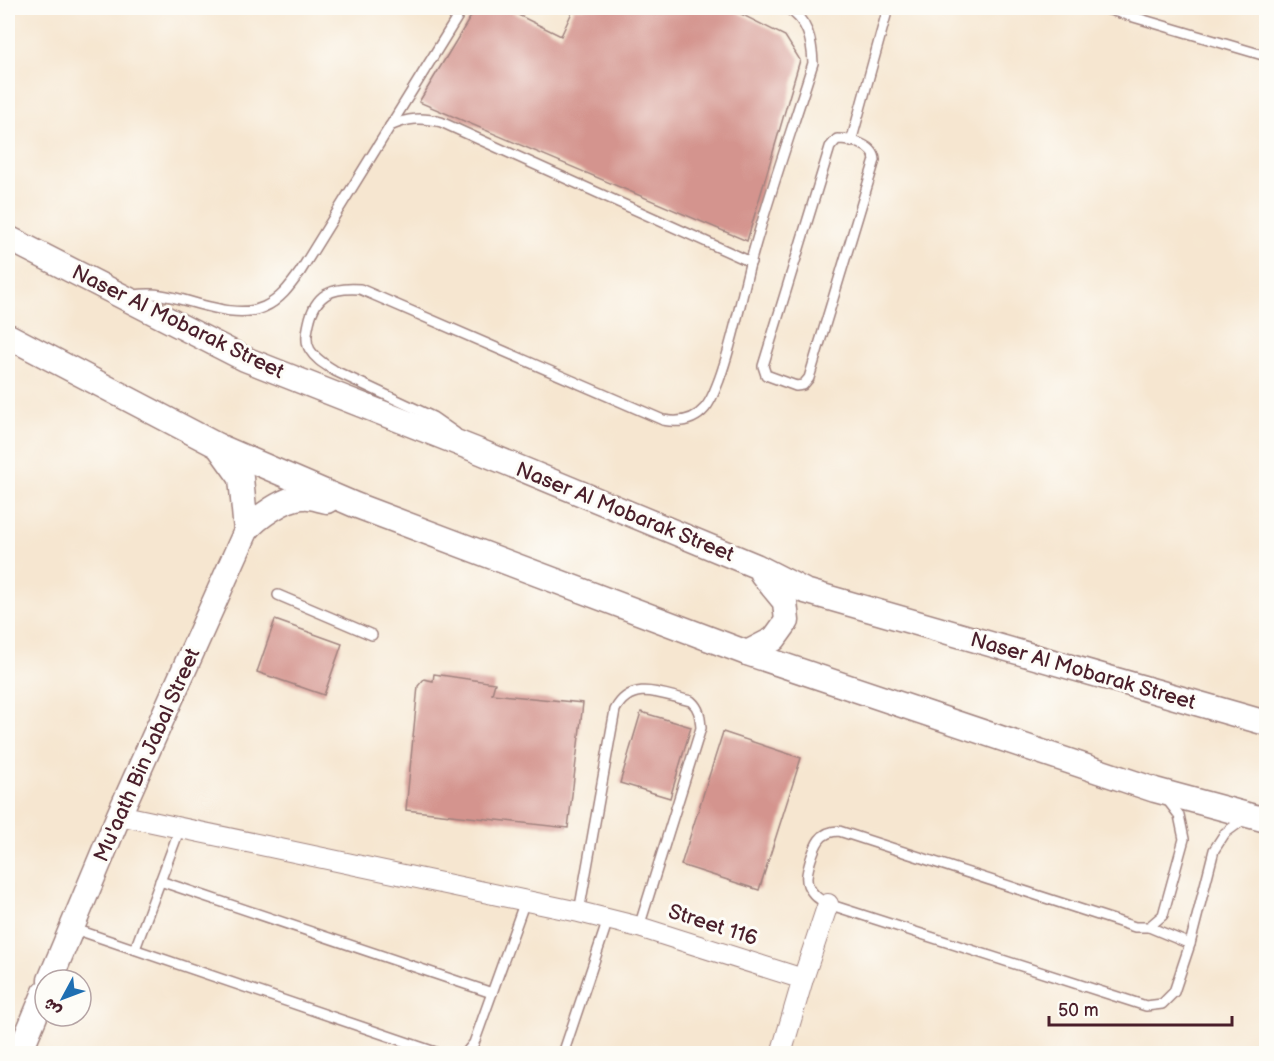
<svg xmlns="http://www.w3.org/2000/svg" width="1274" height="1061" font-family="'Balsamiq Sans','Playpen Sans Arabic',sans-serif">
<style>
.building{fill:#d4948e}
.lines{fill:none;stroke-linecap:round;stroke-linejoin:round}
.service-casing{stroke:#a0827e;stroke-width:12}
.minor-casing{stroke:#a0827e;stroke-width:22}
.tertiary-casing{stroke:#a0827e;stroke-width:27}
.service{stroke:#fff;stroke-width:9}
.minor{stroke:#fff;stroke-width:20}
.tertiary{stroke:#fff;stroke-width:24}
.labels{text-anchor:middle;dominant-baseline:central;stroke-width:6;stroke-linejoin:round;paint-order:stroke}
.street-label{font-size:21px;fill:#4a1f2b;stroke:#fdfcf7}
</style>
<rect width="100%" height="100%" fill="#fdfcf7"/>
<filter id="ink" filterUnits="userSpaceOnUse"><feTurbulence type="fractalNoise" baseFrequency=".0167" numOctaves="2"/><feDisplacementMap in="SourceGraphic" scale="12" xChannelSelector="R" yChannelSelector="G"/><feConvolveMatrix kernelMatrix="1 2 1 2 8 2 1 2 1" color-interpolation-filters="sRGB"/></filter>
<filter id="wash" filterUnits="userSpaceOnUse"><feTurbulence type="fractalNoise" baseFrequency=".008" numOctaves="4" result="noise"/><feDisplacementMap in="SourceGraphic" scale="24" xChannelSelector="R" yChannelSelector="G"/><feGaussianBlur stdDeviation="1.35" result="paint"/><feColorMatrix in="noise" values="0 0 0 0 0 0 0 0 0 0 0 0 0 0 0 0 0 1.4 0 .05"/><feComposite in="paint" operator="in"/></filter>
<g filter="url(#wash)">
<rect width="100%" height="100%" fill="#f6e6d0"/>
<g id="blocks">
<g class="building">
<path d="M476,8H504L561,36L574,8H729L785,36L800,60L747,241L419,102Z"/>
<path d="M275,620L342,644L324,695L257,672Z"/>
<path d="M434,674L495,683L492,694L583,703L568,828L406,810L418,686L424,679L433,681Z"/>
<path d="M641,712L691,727L670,798L620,783Z"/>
<path d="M723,732L801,758L759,890L681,865Z"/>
</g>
</g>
</g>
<g filter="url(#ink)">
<use href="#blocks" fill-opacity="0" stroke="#a0827e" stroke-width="1.5"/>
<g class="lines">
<defs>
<g id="service">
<path d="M1103,8L1266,56"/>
<path d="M390,126C408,118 422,117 441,122L751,262"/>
<path d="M837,139C851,139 874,145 875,160L809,378L803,385L796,386L766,375L763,366L830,147Z"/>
<path d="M851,142L888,8"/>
<path d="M133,295C142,294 152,293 161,295C191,299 235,321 264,307C280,300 290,286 300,272L463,8"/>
<path d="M456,433L433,417L335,371C326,365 316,360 310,350C305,342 307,332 309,323C315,294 332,287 360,289L663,420C678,423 694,421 705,408C712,400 715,390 719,380C733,342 740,303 750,264C768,197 792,130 813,63C812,41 808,20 787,8"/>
<path d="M278,595L372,635"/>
<path d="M1166,798L1179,815L1184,839L1163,915L1149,927H1135L839,831C819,831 815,846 810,862C808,870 805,877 808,885C813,896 819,899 828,904L1146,1006L1162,1004L1174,992L1190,944L1214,850L1225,833L1247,817"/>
<path d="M160,881L492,993"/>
<path d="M579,912L615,710C632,678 663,695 691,701C700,709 700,717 701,728L639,927"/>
<path d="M1149,927L1190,944"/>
<path d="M72,928L441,1054"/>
<path d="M135,949L180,828"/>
<path d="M465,1054L474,1043L525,901"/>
<path d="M563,1054L608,920"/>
</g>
<g id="minor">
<path d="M119,815L579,912L639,927L803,979"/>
<path d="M781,1054L803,979L828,904"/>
</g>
<g id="tertiary">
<path d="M8,238L245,359L476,450L756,566L805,591L1266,723"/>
<path d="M8,336L218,446L355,505L747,653L1155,790L1266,820"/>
<path d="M218,446L241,478L246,531"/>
<path d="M747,653L774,639L787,621L785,602L762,574"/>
<path d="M50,980L119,815L246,531C256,518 286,497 303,497C311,496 320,500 327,501"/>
<path d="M19,1054L45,992"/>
</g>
</defs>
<use href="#service" class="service-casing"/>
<use href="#minor" class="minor-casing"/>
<use href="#tertiary" class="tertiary-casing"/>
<use href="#service" class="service"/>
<use href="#minor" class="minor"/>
<use href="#tertiary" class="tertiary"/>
</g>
</g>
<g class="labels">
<g class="street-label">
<text transform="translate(178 322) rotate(26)">Naser Al Mobarak Street</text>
<text transform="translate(625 512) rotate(22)">Naser Al Mobarak Street</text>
<text transform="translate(1083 671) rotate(16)">Naser Al Mobarak Street</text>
<text transform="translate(147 755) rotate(-66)">Mu'aath Bin Jabal Street</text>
<text transform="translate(713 925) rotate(18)">Street 116</text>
</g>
</g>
<rect width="1274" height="1061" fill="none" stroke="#fdfcf7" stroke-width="30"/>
<g transform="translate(63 998) rotate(229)"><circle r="28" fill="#fdfcf7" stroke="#b5a4a5" stroke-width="1.5"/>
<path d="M0-4.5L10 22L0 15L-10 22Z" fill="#1f6fb2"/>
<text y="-9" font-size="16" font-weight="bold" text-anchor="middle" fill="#4a1f2b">ش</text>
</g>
<path d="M1049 1016v9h183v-9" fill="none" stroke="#4a1f2b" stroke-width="3"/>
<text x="1058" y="1016" font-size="18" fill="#4a1f2b" stroke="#fdfcf7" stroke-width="4.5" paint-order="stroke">50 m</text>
</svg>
